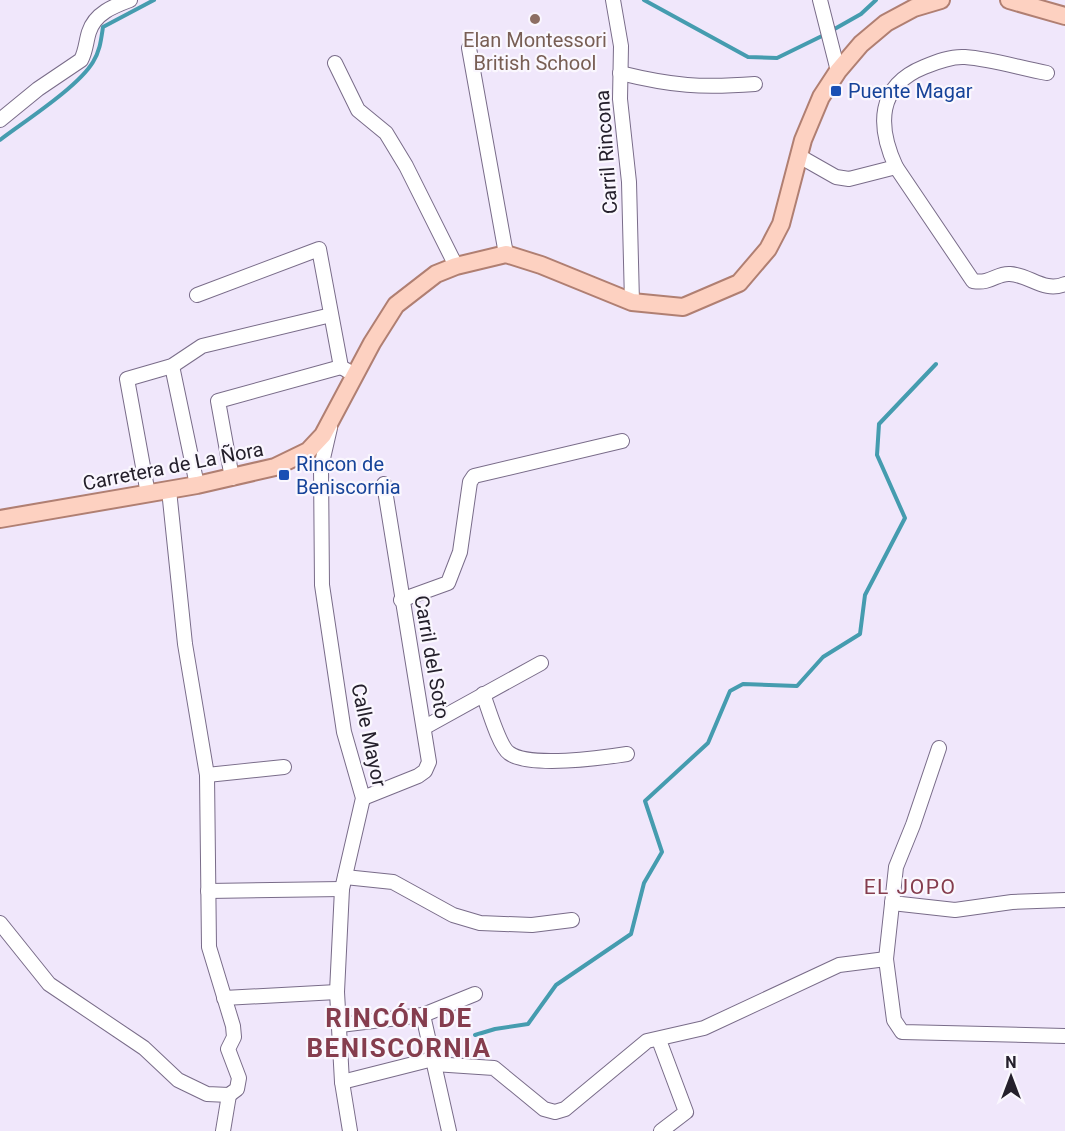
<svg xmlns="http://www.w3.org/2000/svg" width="1065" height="1131" font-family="Roboto,sans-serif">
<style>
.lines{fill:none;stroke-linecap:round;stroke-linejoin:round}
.stream{stroke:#459caf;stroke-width:4}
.minor-casing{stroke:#796c89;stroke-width:16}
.major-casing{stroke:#b07f72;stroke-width:20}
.minor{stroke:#fff;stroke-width:14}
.major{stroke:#fdd1c1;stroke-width:16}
.education-dot{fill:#8d6e63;stroke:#faf7fe;stroke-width:2}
.transit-dot{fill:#1a4fb4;stroke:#faf7fe;stroke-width:2}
.labels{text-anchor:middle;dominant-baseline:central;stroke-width:4.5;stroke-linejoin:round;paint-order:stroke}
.education-label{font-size:20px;fill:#785e54;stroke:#faf7fe}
.transit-label{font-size:20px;fill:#164399;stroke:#faf7fe;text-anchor:start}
.street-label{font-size:20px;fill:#25202c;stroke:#faf7fe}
.neighbourhood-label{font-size:21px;letter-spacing:1.5px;fill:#853d4e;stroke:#faf7fe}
.district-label{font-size:26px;font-weight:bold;letter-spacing:1.5px;fill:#853d4e;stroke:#faf7fe}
</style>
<rect width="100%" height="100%" fill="#f0e7fb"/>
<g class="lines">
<g class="stream">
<path d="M644,0L748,57L777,58L824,35"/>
<path d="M831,31L861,14L876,0"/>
<path d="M0,140C25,121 78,87 93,62C100,51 101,40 103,27L154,0"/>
<path d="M475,1035L495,1029L528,1024L556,985L631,934L644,883L662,852L645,801L708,743L730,691L743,684L797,686L823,657L860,634L865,595L905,518L877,455L879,424L936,364"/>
</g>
<defs>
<g id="minor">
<path d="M613,0L621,46L620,99L629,182L632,302"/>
<path d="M820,0L838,71"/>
<path d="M469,48L506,254"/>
<path d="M335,63L358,110L386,133L406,166L456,266"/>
<path d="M620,73C673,86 701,88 755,84"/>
<path d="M0,120L38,89L81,60C86,51 86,41 89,32C95,13 114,6 130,0"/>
<path d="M799,156L836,177L849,179L896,167L973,281C992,284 996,273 1010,274C1030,275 1044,293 1065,284"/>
<path d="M896,167C877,126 877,86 924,67C936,62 951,56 965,57C992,59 1020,68 1047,73"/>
<path d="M197,295L319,249L341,367L355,375"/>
<path d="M172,366L197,485"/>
<path d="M330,428L321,467L322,585L344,732L363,798L342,889L337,992L342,1082L350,1131"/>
<path d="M232,478L218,401L341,367"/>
<path d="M148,494L127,379L172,366L202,346L331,315"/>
<path d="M401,600L448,583L460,552L470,482L474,476L622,441"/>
<path d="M483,694C488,707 499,746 509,753C529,768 602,758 627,754"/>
<path d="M425,727L541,663"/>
<path d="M939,748L913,825L896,867L886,959L894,1020L902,1032L1065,1036"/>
<path d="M207,775L284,767"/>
<path d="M363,798L418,776L425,771L429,762L384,484"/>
<path d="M345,877L393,882L453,915L480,923L532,925L572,920"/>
<path d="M208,891L342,889"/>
<path d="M892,903L955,910L1012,902L1065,900"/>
<path d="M0,923L49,984L144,1048L178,1080L207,1094L229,1095L237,1089L239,1078L228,1049L234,1037L233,1026L209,947L207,775L185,644L169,490"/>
<path d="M224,998L337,992"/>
<path d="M340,1025L423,1015"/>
<path d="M659,1040L686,1112L661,1131"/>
<path d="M434,1064L494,1068L544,1109L555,1112L565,1109L647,1041L704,1028L839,965L886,959"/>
<path d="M342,1082L433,1059"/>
<path d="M223,1131L229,1095"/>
<path d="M449,1131L423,1015L475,994"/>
</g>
<g id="major">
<path d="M1009,0L1065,16"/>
<path d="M0,519L197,485L275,467L308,451L323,435L372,343L396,305L436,274L456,266L506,254L541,265L632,302L683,307L739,283L768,249L781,224L803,140L821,97L838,71L861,44L886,23L914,8L941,0"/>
</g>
</defs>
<use href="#minor" class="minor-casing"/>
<use href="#major" class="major-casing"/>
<use href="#minor" class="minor"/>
<use href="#major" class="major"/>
</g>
<circle class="education-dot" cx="535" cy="19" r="6"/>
<g class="transit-dot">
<rect x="830" y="85" width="12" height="12" rx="3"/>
<rect x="278" y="469" width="12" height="12" rx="3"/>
</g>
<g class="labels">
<g class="education-label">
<text x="535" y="40">Elan Montessori<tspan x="535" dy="23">British School</tspan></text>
</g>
<g class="transit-label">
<text x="848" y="91">Puente Magar</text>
<text x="296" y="464">Rincon de<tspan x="296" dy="23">Beniscornia</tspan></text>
</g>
<g class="street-label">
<text transform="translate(606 152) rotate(-94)">Carril Rincona</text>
<text transform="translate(173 466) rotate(-11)">Carretera de La Ñora</text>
<text transform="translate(432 657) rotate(80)">Carril del Soto</text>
<text transform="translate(369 735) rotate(78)">Calle Mayor</text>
</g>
<g class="neighbourhood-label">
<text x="910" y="887">EL JOPO</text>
</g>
<g class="district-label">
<text x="399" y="1018">RINCÓN DE<tspan x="399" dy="30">BENISCORNIA</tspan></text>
</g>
</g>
<g transform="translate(1011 1077)" stroke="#faf7fe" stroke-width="4.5" paint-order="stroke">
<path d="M0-4.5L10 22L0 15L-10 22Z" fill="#25202c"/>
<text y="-9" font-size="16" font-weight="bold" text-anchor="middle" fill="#25202c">N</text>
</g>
</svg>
